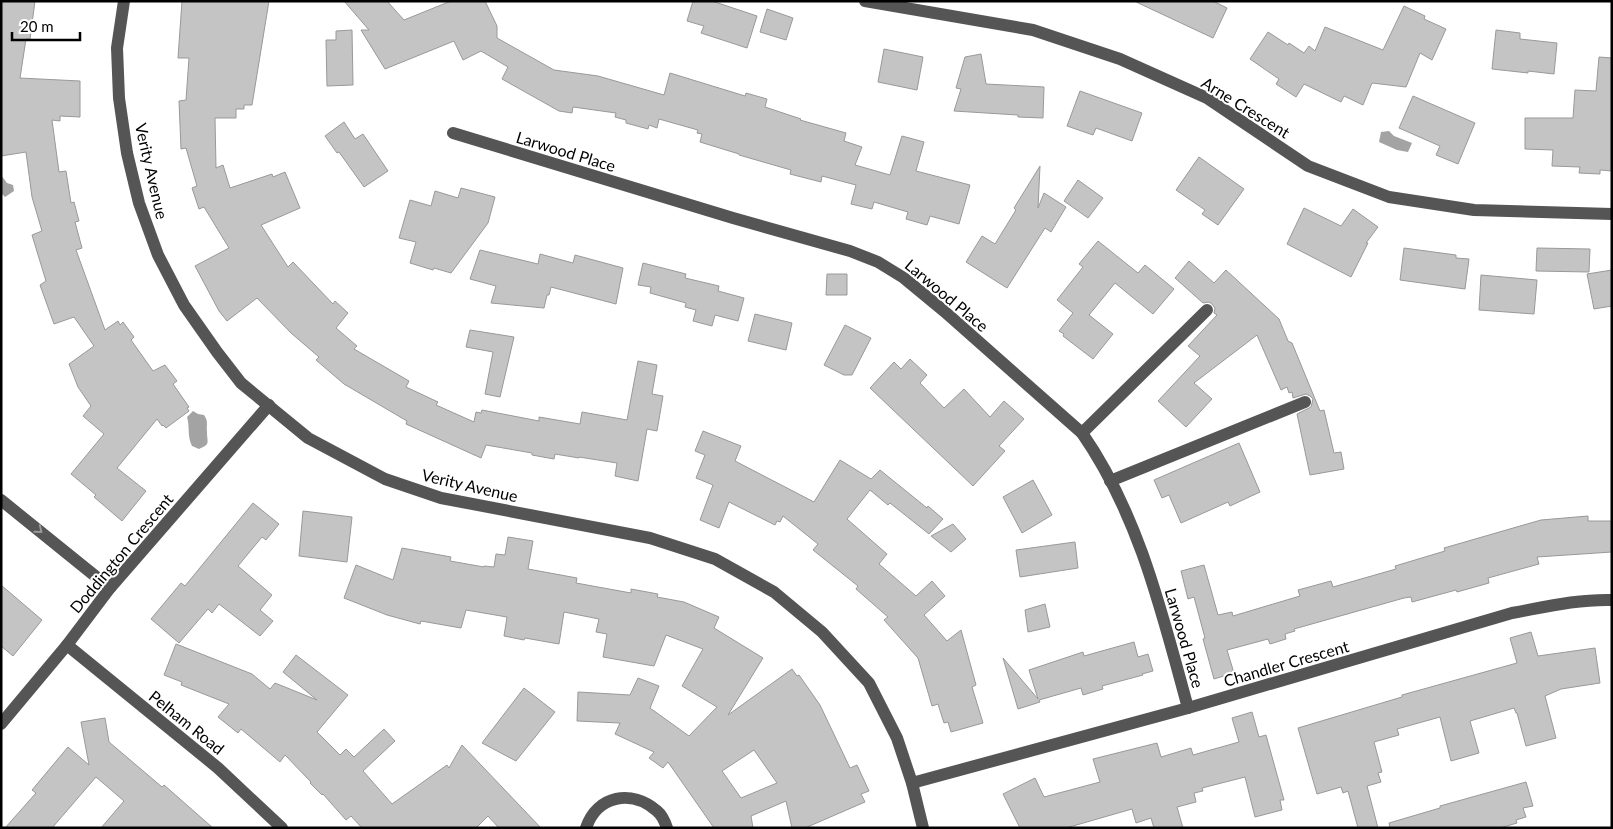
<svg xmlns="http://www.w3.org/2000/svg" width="1613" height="829" font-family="Lato,sans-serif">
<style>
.water{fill:#a3a3a3}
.building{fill:#c4c4c4;stroke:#999;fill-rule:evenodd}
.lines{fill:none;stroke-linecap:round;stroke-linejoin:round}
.minor{stroke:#555;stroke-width:12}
.oneway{stroke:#999}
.labels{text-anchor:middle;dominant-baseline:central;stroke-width:4;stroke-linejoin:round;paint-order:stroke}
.street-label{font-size:16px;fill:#000;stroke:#fff}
</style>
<rect width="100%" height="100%" fill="#fff"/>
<g class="water">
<path d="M1389,131L1394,136L1412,143L1408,152L1397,150L1379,142L1381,132Z"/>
<path d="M1,175L7,183L13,185L14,191L5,197L1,193Z"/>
<path d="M193,411L198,414L204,415C209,422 206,425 207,432C207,443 211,444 199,449L192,446C187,436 190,427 187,417Z"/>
</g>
<g class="building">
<path d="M1,1H35L30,39H26L20,78L80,81V117L60,116V121L52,120L59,172L66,171L71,203L74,202L79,221L75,222L82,248L76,250L105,330L118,321L120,325L123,322L134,337L131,340L153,371L165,365L177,381L173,384L189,407L187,408L189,411L166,428L163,425L162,426L157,419L117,468L146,491L122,521L94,497L96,495L71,474L104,434L83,416L91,406L78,387L69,364L94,346L74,317L54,324L40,285L46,281L32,235L42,231L32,197L26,152L1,156Z"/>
<path d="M182,1H269L252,105H244V109H236V118H215L216,168L223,165L230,188L272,174L273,177L285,172L300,208L261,225L288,267L293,262L333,304L335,301L348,313L336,328L357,346L354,349L409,381L406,387L438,402L436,405L474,422L476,412L481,413L482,410L539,421V417L580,424L582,412L627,420L638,361L657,365L652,394L663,396L657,431L647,429L638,481L615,476L617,463L579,457V458L555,454L554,459L532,455V453L486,445L481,458L406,424L407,421L344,384L316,360L319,357L291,333L257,298L227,321L219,311L195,266L229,248L204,207L199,209L192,188L197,186L186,148L181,149L179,101L186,100L189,58H178Z"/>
<path d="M344,1H387L404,20L451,1H485L497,26V38L554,70L598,76L664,95L670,73L745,96L746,93L767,99L765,107L801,119L800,120L846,133L844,141L862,147L855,165L890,175L902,136L924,142L916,171L970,185L959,224L930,216L927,225L906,219L908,212L874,202L872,209L851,204L856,185L822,176L821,182L790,174L791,170L739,155V154L700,142L702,134L697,133L698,130L659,119L657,128L649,125L648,129L626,123V120L615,117L616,113L573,107L572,113L559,111L502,79L508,67L481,51L463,60L454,41L385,69L361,30H369Z"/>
<path d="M693,1H712L757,16L747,48L701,33L704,26L687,21Z"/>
<path d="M1134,1H1213L1227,8L1213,38Z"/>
<path d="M1404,6L1425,16L1424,19L1446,29L1432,60L1420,53L1406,87L1372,83L1363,105L1344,96L1341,102L1304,84L1296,97L1276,84L1279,79L1250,59L1268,32L1288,45L1289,43L1304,53L1309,46L1315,51L1325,27L1383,50Z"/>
<path d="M767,9L793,18L786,40L760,32Z"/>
<path d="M352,30L353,85L327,86L326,40H336V31Z"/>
<path d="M1496,30L1520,33V39L1557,43L1554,74L1528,71V73L1492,69Z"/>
<path d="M884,49L923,57L917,90L878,82Z"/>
<path d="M981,54L986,84L1044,87L1043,118L1018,117V115L954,111L961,89L956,88L965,57Z"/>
<path d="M1599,57L1612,58V171L1600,170V174L1579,173L1580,167L1552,166L1553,150L1525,149V118H1573L1575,90L1596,91Z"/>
<path d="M1080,91L1142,113L1132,141L1096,128L1093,135L1067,126Z"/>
<path d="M1413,96L1475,123L1458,164L1436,155L1440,146L1399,128Z"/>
<path d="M344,122L355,139L363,134L388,171L364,187L339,152L337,153L325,136Z"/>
<path d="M1199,157L1244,189L1218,225L1202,214L1205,210L1176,190Z"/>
<path d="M1040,166L1038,208L1044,193L1066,207L1051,232L1045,228L1007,288L966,262L982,236L995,244L1016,210L1014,208Z"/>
<path d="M1078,180L1103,198L1088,218L1064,201Z"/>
<path d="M461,188L495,197L488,223L451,273L434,268L433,270L410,263L416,242L399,238L410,200L431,206L435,191L458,198Z"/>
<path d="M1304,208L1341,226L1353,209L1378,227L1366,243H1368L1351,277L1287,244Z"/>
<path d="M1098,241L1138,273L1145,265L1174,289L1153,314L1115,283L1089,315L1113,334L1093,359L1063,336L1064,334L1059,331L1073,313L1057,300L1083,267L1079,264Z"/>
<path d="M1404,248L1456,255V258L1469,259L1465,289L1400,280Z"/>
<path d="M1537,248L1590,249L1589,272L1536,271Z"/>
<path d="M480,250L538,264L540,254L573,263L575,255L623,268L616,304L551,287L549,295H547L544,308L491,303L496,286L470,279Z"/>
<path d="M1189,261L1214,283L1226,270L1279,319L1288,341L1292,343L1320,411L1324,410L1334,453L1341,452L1344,469L1310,475L1297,414L1311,407L1313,399L1310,396L1306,394L1293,398L1292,392L1289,393L1287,387L1281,390L1257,335L1194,383L1212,399L1186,427L1158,401L1200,356L1188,346L1217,315L1214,313L1215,308L1212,304L1209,302L1203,303L1175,278Z"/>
<path d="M643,263L686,274L685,278L719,286L718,291L744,298L738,321L715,315L712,326L693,321L696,310L685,307L686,303L650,293L651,287L638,285Z"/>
<path d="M1612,270V306L1594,309L1587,274Z"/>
<path d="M827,274H847V295H826Z"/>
<path d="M1481,275L1537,280L1534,314L1479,310Z"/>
<path d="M755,314L792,323L786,350L748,341Z"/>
<path d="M845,325L871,338L852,375H844L824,365Z"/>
<path d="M470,330L514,337L500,397L485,394L493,352L466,347Z"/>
<path d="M910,359L927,375L920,383L944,408L964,389L990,417L1004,401L1024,419L999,446L1005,451L973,486L870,388L894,362L901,369Z"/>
<path d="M703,431L741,446L735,461L814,502L840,460L871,479L880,470L927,508L928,506L943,519L929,534L890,503L888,505L870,490L847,519L887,554L879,564L916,596L932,581L945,596L924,615L947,641L961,630L976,685L972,687L983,723L951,732L948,722L944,723L938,704L932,706L918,658L884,620L888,617L856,589L858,586L813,550L818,544L783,516L780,522L777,521L775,525L729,502L719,528L700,520L713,485L696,478L705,455L695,451Z"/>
<path d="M1239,443L1260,492L1230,506L1228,502L1181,523L1169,495L1162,498L1154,480Z"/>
<path d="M1033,480L1052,515L1022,533L1003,497Z"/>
<path d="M253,503L279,524L266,540L262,537L238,566L272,595L260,610L273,621L260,636L219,604L212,613L208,609L179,643L151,619L181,583L185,586Z"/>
<path d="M303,511L352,517L347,562L299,556Z"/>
<path d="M1588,516V521H1612V552L1537,557L1539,564L1488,578L1489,583L1457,592L1456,590L1412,602L1411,597L1404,598L1294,629L1295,631L1285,634L1286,639L1270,644L1268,639L1227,650L1234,673L1214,679L1203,639L1205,638L1194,597L1188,599L1181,571L1204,565L1218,615L1232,612L1233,616L1300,596L1298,590L1331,581L1333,587L1396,569L1395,566L1445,551L1444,548L1541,520Z"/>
<path d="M953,524L966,539L951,552L931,536Z"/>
<path d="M508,537L533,541L528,569L577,578L576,583L631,593V589L658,594L657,597L684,602L719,617L714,628L763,658L728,715L792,669L797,676L799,675L820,705L850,768L857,765L869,791L861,794L865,802L805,828H792L786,801L751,816L753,828H714L668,762L663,768L649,758L654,752L615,734L620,723L577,721L578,692L630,695L638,678L659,686L650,708L689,736L717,707L682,686L703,649L666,635L654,666L603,657L607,634L596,632L599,619L564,612L559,644L525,638L524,640L504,636L507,617L466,610L461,628L421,621L420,624L387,615L344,598L356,565L393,580L402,548L451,557L450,561L484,567V566L494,567L496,554L505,555ZM754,750L777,783L741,798L722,771Z"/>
<path d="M1075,542L1078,568L1020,577L1016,550Z"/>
<path d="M1,585L42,620L13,656L1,646Z"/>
<path d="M1045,604L1050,627L1028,632L1025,610Z"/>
<path d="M1531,632L1538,656L1595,648L1600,683L1561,689L1545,696L1556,738L1526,746L1517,713H1516L1514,708L1470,721L1479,753L1451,761L1440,717L1397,729L1399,735L1374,742L1382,772L1378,773L1381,782L1367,786L1378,828H1358L1348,791L1343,793L1341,787L1317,794L1298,728L1402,697V695L1517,663L1510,638Z"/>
<path d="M1134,642L1138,657L1148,654L1153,671L1142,674L1143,675L1102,686L1103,689L1083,695L1081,688L1039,700L1040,702L1018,709L1003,658L1038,699L1029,670L1083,652L1084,656Z"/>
<path d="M176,644L252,674L270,689L275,683L317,700L283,672L296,655L348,695L317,732L340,755L346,749L354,757L384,729L395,741L363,771L392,804L447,765L449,768L462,745L541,828H499L488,816L476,828H362L351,816L346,820L323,794L322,795L310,783L311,782L285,755L280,762L241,729L238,733L218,717L229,704L181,685L182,682L164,675Z"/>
<path d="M524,688L555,712L516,761L482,743Z"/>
<path d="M1252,712L1259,737L1266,735L1284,800H1280L1282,810L1255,817L1245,777L1202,788L1203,791L1194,793L1196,802L1177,807L1183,828H1154L1151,818L1136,823L1132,809L1066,828H1020L1003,794L1035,778L1044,797L1100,782L1093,759L1157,743L1161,757L1191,748L1193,755L1239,742L1232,718Z"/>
<path d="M105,718L109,742L162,787L164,785L213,828H101L124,801L96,777L52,828H5L36,793L32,790L68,747L89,765L81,722Z"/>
<path d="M1526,782L1533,806L1523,808L1526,817L1516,820L1517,823L1500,828H1390L1389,823L1440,808V806Z"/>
</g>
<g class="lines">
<g class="minor">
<path d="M124,1L117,48L119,98L127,153L139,203L158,255L184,305L217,352L241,383L308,438L385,479L441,498L650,538L715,559L774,592L822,632L869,683L897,738L912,783L923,828"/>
<path d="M865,1L1033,30L1120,59L1207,98L1308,166L1389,197L1474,210L1612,214"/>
<path d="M453,133L733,218L850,251L878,262L904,278L944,311L1082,433C1139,515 1162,613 1188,708"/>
<path d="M1082,433L1207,310"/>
<path d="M1110,481L1305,402"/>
<path d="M1,500L110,588"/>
<path d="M67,645L218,768L282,828"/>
<path d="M1,724L67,645L110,588L269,405"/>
<path d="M912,783L1188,708L1512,613C1545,607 1578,599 1612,600"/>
<path d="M586,828C597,795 632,789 657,811C662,815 665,822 667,828"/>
</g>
</g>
<defs><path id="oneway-chevron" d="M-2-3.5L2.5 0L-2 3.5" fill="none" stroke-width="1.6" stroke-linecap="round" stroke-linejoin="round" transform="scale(1.25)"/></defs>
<use class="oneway" href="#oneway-chevron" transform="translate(39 530) rotate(39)"/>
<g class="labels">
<g class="street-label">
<text transform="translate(1246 107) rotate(32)">Arne Crescent</text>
<text transform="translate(566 151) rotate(17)">Larwood Place</text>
<text transform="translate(152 171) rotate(77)">Verity Avenue</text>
<text transform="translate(947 295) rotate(40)">Larwood Place</text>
<text transform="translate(470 485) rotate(13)">Verity Avenue</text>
<text transform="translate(121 553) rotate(-50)">Doddington Crescent</text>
<text transform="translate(1185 638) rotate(74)">Larwood Place</text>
<text transform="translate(1286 663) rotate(-16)">Chandler Crescent</text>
<text transform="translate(187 722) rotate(39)">Pelham Road</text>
</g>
</g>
<rect width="1613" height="829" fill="none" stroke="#000000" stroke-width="5"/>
<path d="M12 32v8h68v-8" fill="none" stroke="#000000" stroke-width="2.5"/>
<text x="20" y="32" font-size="15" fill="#000000" stroke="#ffffff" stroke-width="4" paint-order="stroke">20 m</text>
</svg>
